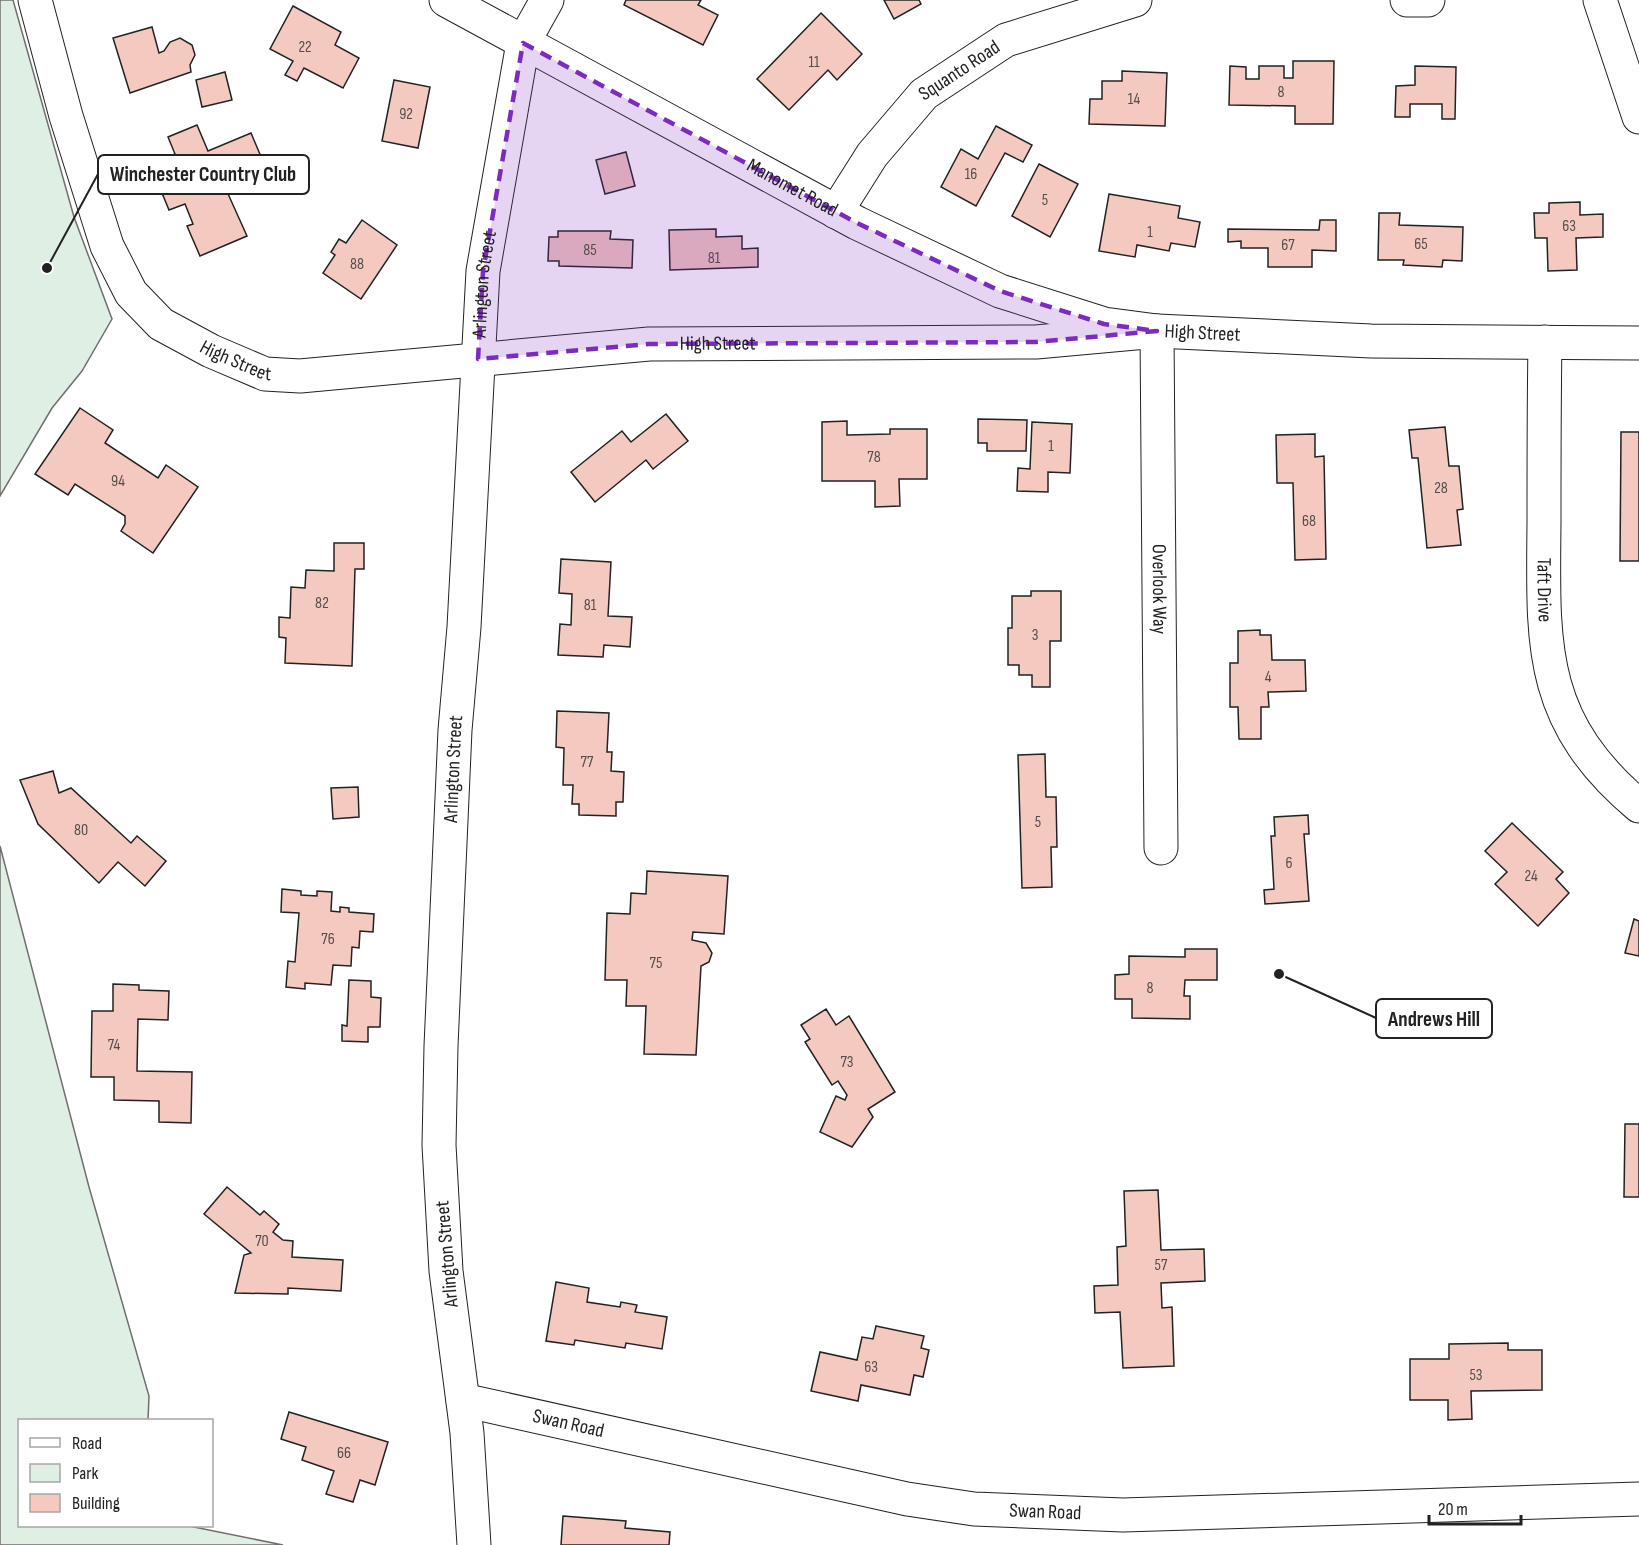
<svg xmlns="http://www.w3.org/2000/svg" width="1639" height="1545" font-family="'Sofia Sans Condensed',sans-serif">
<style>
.green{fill:#e0efe3;stroke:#6f6f6f;stroke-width:1.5}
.building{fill:#f3c9c0;stroke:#222;stroke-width:1.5}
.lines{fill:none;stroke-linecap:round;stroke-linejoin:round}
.minor-casing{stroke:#222;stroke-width:35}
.major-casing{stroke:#222;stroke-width:35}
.minor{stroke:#fff;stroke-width:33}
.major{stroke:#fff;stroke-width:33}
.marked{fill:#7b2cbf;fill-opacity:0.2;stroke:#7b2cbf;stroke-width:4.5;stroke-dasharray:12 8;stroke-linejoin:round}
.labels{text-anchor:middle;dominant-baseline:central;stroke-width:4.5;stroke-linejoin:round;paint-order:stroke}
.number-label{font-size:16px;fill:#564c4a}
.street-label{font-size:20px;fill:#222;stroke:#fff}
.leader{fill:none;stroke:#222;stroke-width:2}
.callout-dot{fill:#222;stroke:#fff;stroke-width:2}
.callout{fill:#fff;stroke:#222;stroke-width:2}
.callout-label{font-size:21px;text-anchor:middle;font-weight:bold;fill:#222}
</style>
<rect width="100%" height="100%" fill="#fff"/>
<g class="green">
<path d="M0,0H13L74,217L112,319L82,371L52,408L0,496Z"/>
<path d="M0,846L89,1187L149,1396L148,1420H20V1526H189L283,1545H0Z"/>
</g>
<g class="building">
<path d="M626,0H701L698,5L718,15L703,45L624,5Z"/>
<path d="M884,0H919L921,4L894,19Z"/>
<path d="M293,6L341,32L335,45L359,58L343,88L304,68L297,81L285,75L293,61L270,49Z"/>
<path d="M821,13L862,54L837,80L828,70L789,110L757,79Z"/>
<path d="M152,27L159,53L164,51L170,42L180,38L192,45L195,55L190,65L191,72L130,93L113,38Z"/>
<path d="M1293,61H1334L1333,124H1295V106L1229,105L1230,66L1246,67V79H1259V66H1284V78H1293Z"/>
<path d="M1415,66L1456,67L1455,119H1442V104H1410V117H1395L1396,86L1415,85Z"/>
<path d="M1122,71L1167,73L1165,126L1089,124L1090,99H1102V81H1122Z"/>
<path d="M225,72L232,100L202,107L196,80Z"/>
<path d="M394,80L430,87L418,148L382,141Z"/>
<path d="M197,125L208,151L251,133L262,159L220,176L247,236L200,256L187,226L193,224L185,204L169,210L150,164L175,154L168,137Z"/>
<path d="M996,126L1032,145L1023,162L1005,153L976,206L941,187L961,149L978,159Z"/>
<path d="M626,152L635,186L605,194L596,160Z"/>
<path d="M1039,164L1078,184L1050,237L1012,216Z"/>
<path d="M1109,194L1180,206L1178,218L1200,222L1195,247L1171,243L1169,251L1137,245L1135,257L1099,251Z"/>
<path d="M1580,202V215L1603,214V237L1576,238L1577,270L1548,271L1547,238H1535L1534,213H1549V203Z"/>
<path d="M1379,213H1400L1399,225L1463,227L1462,261L1443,260L1442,267L1403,265L1404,260H1378Z"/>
<path d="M362,220L397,245L361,299L323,273L335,255L331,252L339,239L346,243Z"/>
<path d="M1320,220H1336V251L1312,250V267H1268V248H1241V241L1228,242V229L1319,230Z"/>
<path d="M716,229V237L742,236V249L758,248V267L670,270L669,230Z"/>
<path d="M558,231H611L610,239L633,240L632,268L559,266V261H548L549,237H558Z"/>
<path d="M80,408L113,430L105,443L158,478L166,465L198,487L153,553L121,531L125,524V516L75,484L68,495L35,474Z"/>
<path d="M666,414L688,441L653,469L646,460L595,502L571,472L622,431L631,442Z"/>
<path d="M978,419L1027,420L1026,451H987V443H978Z"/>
<path d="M847,421V435L890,434V429H927V479H899L900,506L875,507V481H822V422Z"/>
<path d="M1032,422L1072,424L1070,473L1048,472V492L1017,491L1018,468L1030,469Z"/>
<path d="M1445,427L1449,466H1459L1463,509L1457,510L1461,545L1427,548L1418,458H1412L1409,430Z"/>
<path d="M1621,432H1639V561H1620Z"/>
<path d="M1315,434V457L1324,456L1326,559L1295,560L1293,483H1277L1276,435Z"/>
<path d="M334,543H364V569H355L352,666L285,663L286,638L279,637V617L290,618L291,587L305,588L306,570L334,571Z"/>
<path d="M561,559L611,562L608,616L632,617L630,647L604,645L603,657L558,655L560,624L571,625L572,594L559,593Z"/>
<path d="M1031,591H1061V641H1050V687H1032V675H1019V665H1008V628H1012V596H1031Z"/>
<path d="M1260,630V635H1271L1272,660H1305L1306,691L1268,692L1269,707H1261V739H1239L1238,707H1230V663H1238V631Z"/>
<path d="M557,711L609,713L607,752H612L611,771L624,772L623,802H616V816L579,815V804H572L573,785H563L564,748L556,747Z"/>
<path d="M1045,754L1046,797H1056L1057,847H1051L1052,887L1022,888L1018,755Z"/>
<path d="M53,771L59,793L71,788L131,843L137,836L166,861L145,886L118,862L99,883L38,824L20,780Z"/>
<path d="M358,787L359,817L333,819L331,788Z"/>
<path d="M1308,815L1309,834H1304L1309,901L1265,904L1264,890L1274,889L1271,836H1275L1274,817Z"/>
<path d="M1512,823L1563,872L1556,879L1569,893L1538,926L1495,884L1507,872L1485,851Z"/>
<path d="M647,871L728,876L724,934L693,932L692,940L706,943L712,953L709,962L701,966L696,1055L644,1054L646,1006H626L627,980H605L607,913L630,914L631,893L646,894Z"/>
<path d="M282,889L301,891V895L317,896V891L332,892L331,911L340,912V907L349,908V912L374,914L373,932L360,931L359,948L352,947L351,966L333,965L331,985L305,983V989L286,987L288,961L295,962L299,913L281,912Z"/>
<path d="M1634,919L1639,921V956L1625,953Z"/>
<path d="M1185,949H1217V980H1185L1184,996H1190V1019L1132,1018V999H1115V975L1129,974V956L1185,957Z"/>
<path d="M349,980L371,981V997L381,998L380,1027H368V1042L342,1041V1025L347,1026Z"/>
<path d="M113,984L139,985V990L169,991L168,1020L138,1019L137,1071L192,1072L191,1123L159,1122V1101L114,1100V1077H91L92,1011H113Z"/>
<path d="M826,1009L836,1025L849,1016L895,1092L868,1109L873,1117L852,1147L820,1132L836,1096L845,1100L847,1095L838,1081L832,1085L805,1042L810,1039L801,1025Z"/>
<path d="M1625,1124H1639V1197H1624Z"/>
<path d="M227,1187L260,1215L264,1211L279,1224L273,1232L283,1240L293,1241L292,1257L343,1260L341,1291L288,1288V1294L235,1293L244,1255L251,1253L204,1214Z"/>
<path d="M1158,1190L1161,1250L1204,1249L1205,1281L1161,1283L1162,1308L1172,1307L1174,1366L1123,1368L1120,1312L1095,1313L1094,1286L1118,1285L1117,1247L1126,1246L1124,1191Z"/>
<path d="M556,1282L589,1288L587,1302L620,1307L621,1302L637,1305L635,1312L667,1317L662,1349L626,1343L625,1348L575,1340L574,1345L546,1341Z"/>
<path d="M876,1326L924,1336L921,1348L929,1350L923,1377L914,1375L910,1395L861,1385L858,1401L811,1391L820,1352L857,1360L862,1337L873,1339Z"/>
<path d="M1508,1343V1350H1542V1390L1471,1391L1472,1419L1448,1420V1400H1410V1359H1449V1344Z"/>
<path d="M289,1412L388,1442L375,1485L360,1480L353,1502L326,1494L334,1471L302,1460L306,1447L281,1439Z"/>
<path d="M563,1516L626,1521L625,1528L670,1532L669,1545H561Z"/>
</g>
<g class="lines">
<defs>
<g id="minor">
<path id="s1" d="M35,0L66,116L107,246L131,293L161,324L211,351L265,374L300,376L649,344L1036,342L1157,331L1161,848"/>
<path d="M1407,0H1428"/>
<path d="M1600,0L1639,117"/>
<path id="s2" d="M836,212L872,155L924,94L1006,40L1135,0"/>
<path id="s3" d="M1545,342C1544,402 1544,461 1544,521C1543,644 1537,720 1639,806"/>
<path id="s4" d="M463,1400L907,1499L974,1509L1123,1515L1639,1499"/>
<path id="s5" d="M474,1545L467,1433L446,1271L439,1145L441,1046L455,730L464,627L483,271L523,43L547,0"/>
</g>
<g id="major">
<path id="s6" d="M446,0L857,223L1000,291L1104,324L1157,331L1371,341L1639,343"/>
</g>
</defs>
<use href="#minor" class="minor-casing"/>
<use href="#major" class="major-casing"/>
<use href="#minor" class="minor"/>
<use href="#major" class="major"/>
</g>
<path class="marked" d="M523,43L857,223L1000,291L1104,324L1157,331L1036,342L649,344L478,359L483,271Z"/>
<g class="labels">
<g class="number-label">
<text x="305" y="47">22</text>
<text x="814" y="62">11</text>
<text x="1281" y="92">8</text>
<text x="1134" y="99">14</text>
<text x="406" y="114">92</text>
<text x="971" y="174">16</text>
<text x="1045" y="200">5</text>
<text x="1569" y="226">63</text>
<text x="1150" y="232">1</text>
<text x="1421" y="244">65</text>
<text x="1288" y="245">67</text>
<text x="590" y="250">85</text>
<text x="714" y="258">81</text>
<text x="357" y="264">88</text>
<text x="1051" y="446">1</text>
<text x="874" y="457">78</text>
<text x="118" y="481">94</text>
<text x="1441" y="488">28</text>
<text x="1309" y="521">68</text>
<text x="322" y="603">82</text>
<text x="590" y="605">81</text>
<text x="1035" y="635">3</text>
<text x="1268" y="677">4</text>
<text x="587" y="762">77</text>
<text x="1038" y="822">5</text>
<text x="81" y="830">80</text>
<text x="1289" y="863">6</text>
<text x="1531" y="876">24</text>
<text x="328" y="939">76</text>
<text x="656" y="963">75</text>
<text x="1150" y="988">8</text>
<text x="114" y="1045">74</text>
<text x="847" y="1062">73</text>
<text x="262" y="1241">70</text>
<text x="1161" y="1265">57</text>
<text x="871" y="1367">63</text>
<text x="1476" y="1375">53</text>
<text x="344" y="1453">66</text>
</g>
<g class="street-label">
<text stroke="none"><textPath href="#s2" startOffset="190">Squanto Road</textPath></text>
<text stroke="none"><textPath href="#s6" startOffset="394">Manomet Road</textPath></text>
<text stroke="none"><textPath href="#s5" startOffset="1264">Arlington Street</textPath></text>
<text stroke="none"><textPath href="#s6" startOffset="834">High Street</textPath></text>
<text stroke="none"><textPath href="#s1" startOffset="922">High Street</textPath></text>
<text stroke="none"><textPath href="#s1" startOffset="436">High Street</textPath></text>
<text stroke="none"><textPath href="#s3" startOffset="248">Taft Drive</textPath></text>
<text stroke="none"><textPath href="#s1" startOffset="1620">Overlook Way</textPath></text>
<text stroke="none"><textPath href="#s5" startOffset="778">Arlington Street</textPath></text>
<text transform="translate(447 1254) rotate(-95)">Arlington Street</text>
<text stroke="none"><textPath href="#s4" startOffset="108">Swan Road</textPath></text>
<text stroke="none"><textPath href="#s4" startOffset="594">Swan Road</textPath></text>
</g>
</g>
<path class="leader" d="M47 268L98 174M1279 974L1376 1018"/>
<g class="callout-dot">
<circle cx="47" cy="268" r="6"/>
<circle cx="1279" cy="974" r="6"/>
</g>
<g class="callout">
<rect x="98" y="155" width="211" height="39" rx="6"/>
<rect x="1376" y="999" width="116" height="39" rx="6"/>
</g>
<g class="callout-label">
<text x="203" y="181">Winchester Country Club</text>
<text x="1434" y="1026">Andrews Hill</text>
</g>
<rect x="18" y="1419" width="195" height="108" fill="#ffffff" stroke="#a7a7a7" stroke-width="1.5"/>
<rect x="30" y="1438" width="30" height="9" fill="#ffffff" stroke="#a7a7a7" stroke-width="1.5"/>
<text x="72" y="1449" font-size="18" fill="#222222">Road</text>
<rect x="30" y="1464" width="30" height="18" fill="#e0efe3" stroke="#a7a7a7" stroke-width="1.5"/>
<text x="72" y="1479" font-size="18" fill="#222222">Park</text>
<rect x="30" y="1494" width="30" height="18" fill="#f3c9c0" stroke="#a7a7a7" stroke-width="1.5"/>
<text x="72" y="1509" font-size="18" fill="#222222">Building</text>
<path d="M1429 1515v9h92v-9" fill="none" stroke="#222222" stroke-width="3"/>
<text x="1438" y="1515" font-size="18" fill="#222222" stroke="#ffffff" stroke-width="4.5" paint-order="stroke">20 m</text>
</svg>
